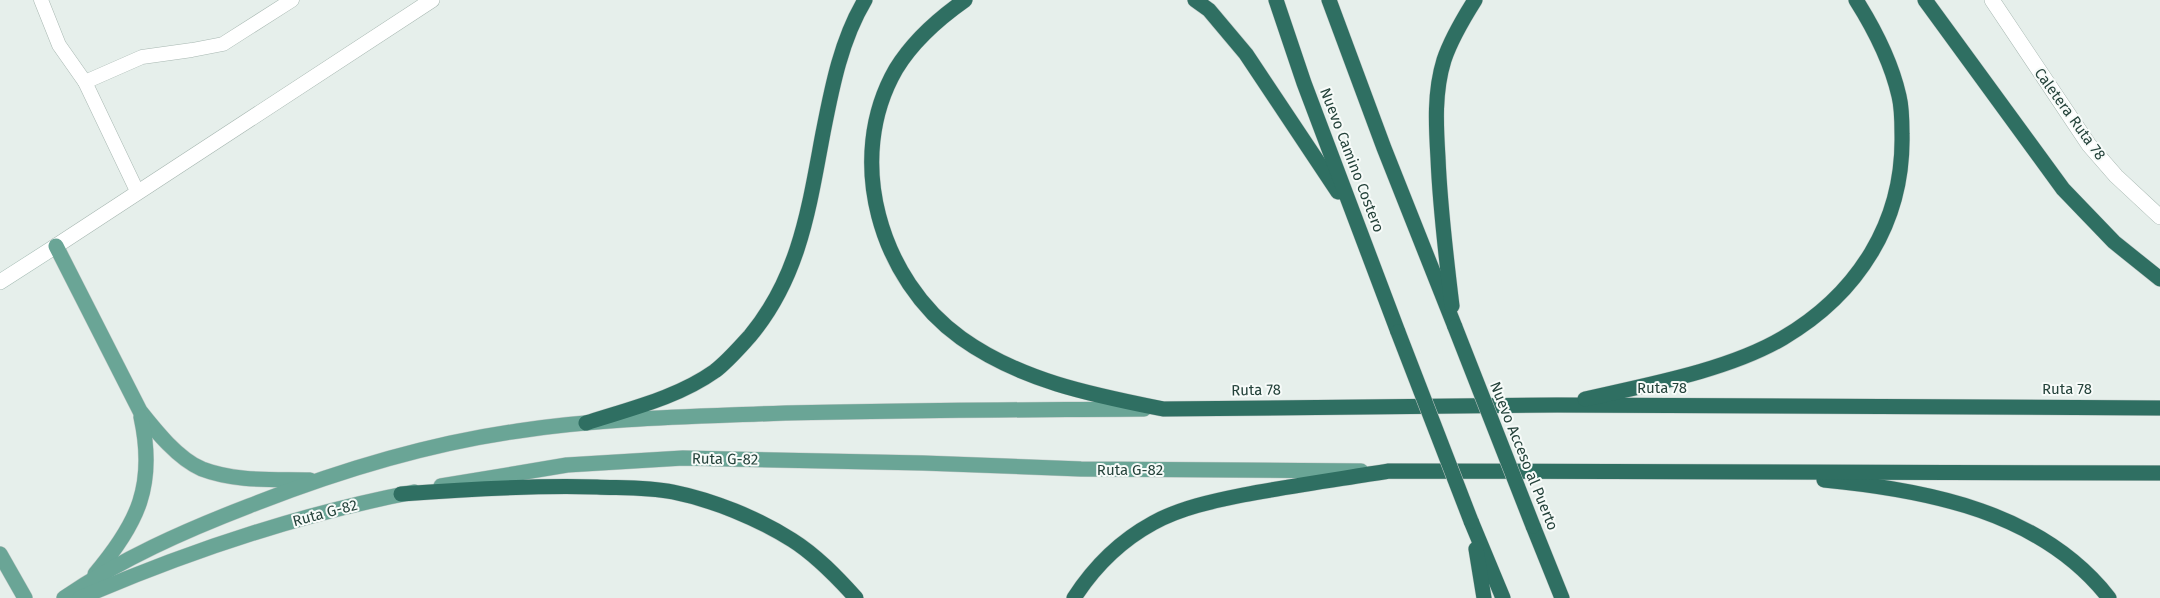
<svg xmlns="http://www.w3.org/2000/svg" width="2160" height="598" font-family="'Fira Sans',sans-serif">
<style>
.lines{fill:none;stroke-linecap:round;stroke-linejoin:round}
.lane-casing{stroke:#a8b8b2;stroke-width:15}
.street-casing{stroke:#a8b8b2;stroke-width:16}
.secondary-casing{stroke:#a4bbb3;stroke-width:16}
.primary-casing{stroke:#c2cac8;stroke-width:16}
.highway-casing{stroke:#c2cac8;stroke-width:16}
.lane{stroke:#fff;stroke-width:14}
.street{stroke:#fff;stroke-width:15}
.secondary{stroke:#fff;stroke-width:15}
.primary{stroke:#6aa596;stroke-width:15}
.highway{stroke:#2f6f62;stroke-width:15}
.highway-bridge-casing{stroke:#c2cac8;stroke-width:16;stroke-linecap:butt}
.highway-bridge{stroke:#2f6f62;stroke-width:15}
.labels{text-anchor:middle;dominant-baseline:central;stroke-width:4;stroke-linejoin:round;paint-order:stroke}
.street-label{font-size:15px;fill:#24423a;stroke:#f7fbf9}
</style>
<rect width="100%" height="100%" fill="#e6efeb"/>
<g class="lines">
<defs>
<g id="lane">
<path d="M41,0L59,45L85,82L137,191"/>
<path d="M85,82L142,57L192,50L223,44L292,0"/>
</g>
<g id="street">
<path d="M1992,0L2089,145L2116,176L2160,217"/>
<path d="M56,246L432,0"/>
</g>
<path id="secondary" d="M0,282L56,246"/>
<g id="primary">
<path d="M56,246L140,411C155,430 178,459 202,469C236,482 274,479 310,480"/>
<path d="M441,486L567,465L683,458L923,463L1081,469L1361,471"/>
<path d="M0,554L25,598"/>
<path d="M95,574C138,523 156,485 141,417"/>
<path d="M64,598C121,559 184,531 249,506C335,472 426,444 518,431C597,419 678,417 758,414C887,410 1015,410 1144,409"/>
<path d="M80,598C187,552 299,514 414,492"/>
</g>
<g id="highway">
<path d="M965,0C938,19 913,41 896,69C844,159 880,280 961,338C1021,381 1093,395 1163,409L1557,405L2160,408"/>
<path d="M1195,0L1209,10L1246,54L1338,192"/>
<path d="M1276,0L1304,83L1398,332"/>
<path d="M1329,0L1384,148L1455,327"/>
<path d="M1925,0L2063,189L2114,242L2160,279"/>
<path d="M1452,306C1446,257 1440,208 1438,158C1436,126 1434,92 1444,60C1451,39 1463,19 1475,0"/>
<path d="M1585,399C1647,385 1729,370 1783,338C1858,294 1904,222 1902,134C1902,121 1902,108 1899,96C1891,61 1875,30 1856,0"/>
<path d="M586,423C629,409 677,398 715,371C728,361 739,348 750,336C800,276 809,207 823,133C832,87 841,40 865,0"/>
<path d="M1824,480C1928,490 2042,512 2109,598"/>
<path d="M401,494C467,489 531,485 597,487C622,488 648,487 673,492C713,500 757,518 792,540C816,555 837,577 856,598"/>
<path d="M1471,521L1503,598"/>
<path d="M1533,526L1562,598"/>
<path d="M1476,549L1484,598"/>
<path d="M1074,598C1094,567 1120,541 1153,523C1180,508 1213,501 1243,495C1291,486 1340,479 1389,471L2160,473"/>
</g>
</defs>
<use href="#lane" class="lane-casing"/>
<use href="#street" class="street-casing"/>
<use href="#secondary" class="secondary-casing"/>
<use href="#primary" class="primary-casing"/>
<use href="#highway" class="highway-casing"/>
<use href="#lane" class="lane"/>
<use href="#street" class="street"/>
<use href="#secondary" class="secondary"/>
<use href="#primary" class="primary"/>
<use href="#highway" class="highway"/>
<defs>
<g id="highway-bridge">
<path d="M1455,327L1533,526"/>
<path d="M1398,332L1471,521"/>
</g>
</defs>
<use href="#highway-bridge" class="highway-bridge-casing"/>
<use href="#highway-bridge" class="highway-bridge"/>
</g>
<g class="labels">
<g class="street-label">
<text transform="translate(2070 114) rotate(54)">Caletera Ruta 78</text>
<text transform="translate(1352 160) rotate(69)">Nuevo Camino Costero</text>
<text x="1662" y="388">Ruta 78</text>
<text x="2067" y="389">Ruta 78</text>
<text transform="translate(1256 390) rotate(-1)">Ruta 78</text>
<text transform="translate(1524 456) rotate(68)">Nuevo Acceso al Puerto</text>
<text transform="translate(725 459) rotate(1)">Ruta G-82</text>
<text x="1130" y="470">Ruta G-82</text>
<text transform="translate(325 513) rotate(-15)">Ruta G-82</text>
</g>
</g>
</svg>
